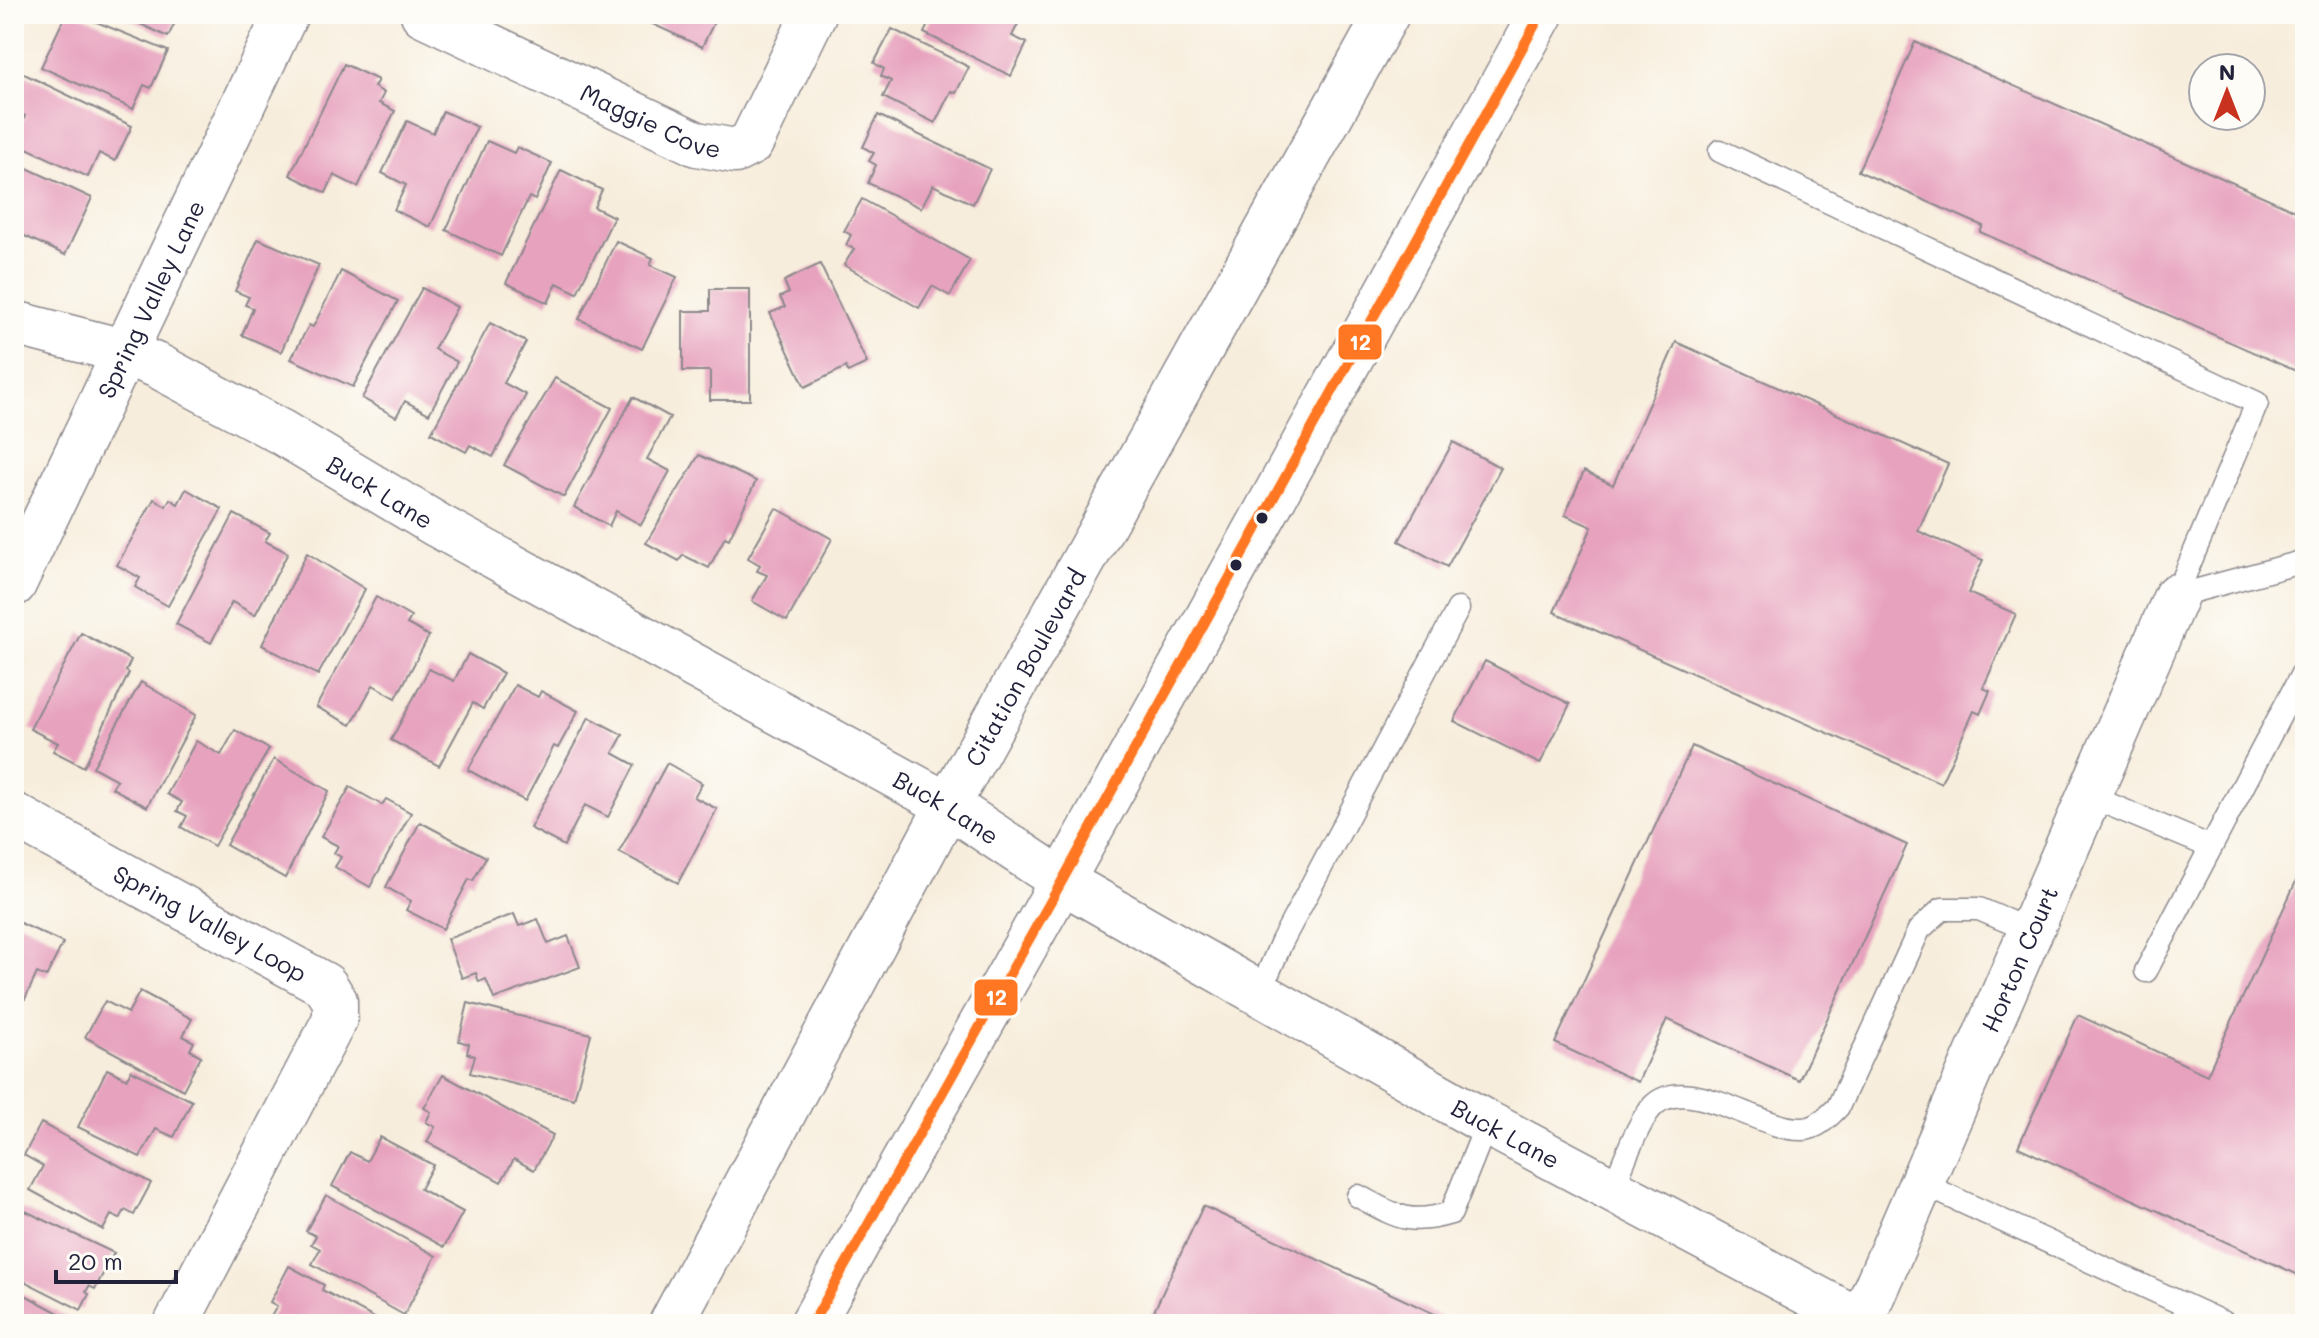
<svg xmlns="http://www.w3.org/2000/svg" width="2319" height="1338" font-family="Mali,sans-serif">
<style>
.building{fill:#e7a2be}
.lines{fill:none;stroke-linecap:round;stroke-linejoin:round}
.service-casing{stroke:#8c888c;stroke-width:25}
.minor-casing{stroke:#8c888c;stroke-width:47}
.secondary-casing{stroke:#8c888c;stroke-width:47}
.service{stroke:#fff;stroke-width:22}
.minor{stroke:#fff;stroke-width:44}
.secondary{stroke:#fff;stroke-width:44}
.bus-1-casing{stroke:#fdfcf7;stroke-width:16}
.bus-1{stroke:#ff7723;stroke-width:10}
.bus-dot{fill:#22223b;stroke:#fdfcf7;stroke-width:3}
.labels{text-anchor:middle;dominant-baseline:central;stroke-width:6;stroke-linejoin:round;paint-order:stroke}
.street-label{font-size:24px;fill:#22223b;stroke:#fdfcf7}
.line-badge{stroke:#fdfcf7;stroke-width:3}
.badge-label{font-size:22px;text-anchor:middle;font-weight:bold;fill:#fff}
</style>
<rect width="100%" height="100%" fill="#fdfcf7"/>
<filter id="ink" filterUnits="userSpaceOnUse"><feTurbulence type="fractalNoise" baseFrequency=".0125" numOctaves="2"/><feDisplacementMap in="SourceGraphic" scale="16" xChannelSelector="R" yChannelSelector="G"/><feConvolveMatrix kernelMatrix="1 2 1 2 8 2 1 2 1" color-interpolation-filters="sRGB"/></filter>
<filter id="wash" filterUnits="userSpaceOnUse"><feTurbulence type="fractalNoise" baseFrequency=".006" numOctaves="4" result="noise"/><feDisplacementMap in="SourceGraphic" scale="32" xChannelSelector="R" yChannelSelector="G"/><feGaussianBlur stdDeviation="1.8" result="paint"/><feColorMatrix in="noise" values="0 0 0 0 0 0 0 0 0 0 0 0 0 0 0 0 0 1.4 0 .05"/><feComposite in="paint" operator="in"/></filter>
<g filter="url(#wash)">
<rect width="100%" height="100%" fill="#f7eddc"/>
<g id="blocks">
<g class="building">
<path d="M66,14H77L168,51L151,88L144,85L133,109L41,67Z"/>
<path d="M119,14H179L168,37Z"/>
<path d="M631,14H718L702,47Z"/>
<path d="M933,14H1023L1012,36L1027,43L1011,76L924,33Z"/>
<path d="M892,29L969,67L956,93L951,91L935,123L883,97L891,81L881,76L884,69L874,63Z"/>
<path d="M1915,42L2305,215V375L1980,232L1983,226L1858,171Z"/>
<path d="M344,64L378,80L374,87L384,93L379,103L395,111L358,187L334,175L326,193L290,175Z"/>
<path d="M18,71L132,126L115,161L99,153L88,177L14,142L25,116L14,110V79Z"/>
<path d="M443,111L477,127L430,227L394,210L406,185L382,173L407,121L433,133Z"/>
<path d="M878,115L990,169L973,204L933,185L921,208L868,183L876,165L869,161L874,153L863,147Z"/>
<path d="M487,141L514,153L517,147L552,163L535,200L529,197L501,256L446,230Z"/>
<path d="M14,162L92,198L65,255L14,231Z"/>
<path d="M561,170L602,190L594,207L614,217L577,293L557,283L548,303L506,283Z"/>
<path d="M862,199L970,260L950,296L932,286L919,308L844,265L854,249L846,245L851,235L844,231Z"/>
<path d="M258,239L319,265L281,352L242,335L253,308L245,305L249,297L235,291Z"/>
<path d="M616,241L653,258L650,265L677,277L642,349L579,319Z"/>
<path d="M820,264L867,363L848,372L846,367L805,387L770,313L785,307L780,297L789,293L784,281Z"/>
<path d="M341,271L398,301L353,387L291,359L309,325L313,327Z"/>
<path d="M422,288L457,307L434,349L457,362L429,414L405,401L396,417L362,398Z"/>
<path d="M710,289H750V400H710V371H683V311H710Z"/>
<path d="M490,323L526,342L504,383L526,395L493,457L470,445L466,452L431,433Z"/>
<path d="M1676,342L1948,464L1918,531L1983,560L1968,593L2016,614L1983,688L1990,691L1980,714L1974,711L1941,783L1554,612L1592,527L1565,515L1584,471L1613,485Z"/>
<path d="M555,378L612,408L564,497L504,465Z"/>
<path d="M633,397L670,417L647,459L670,471L641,525L616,511L609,526L574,507Z"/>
<path d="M1453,442L1501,468L1447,567L1399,541Z"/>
<path d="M699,455L756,481L729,539L725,537L709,568L683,555L679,561L646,543Z"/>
<path d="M186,489L222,509L168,606L135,587L140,578L117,565L154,499L166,506L170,499L178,504Z"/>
<path d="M776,508L832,539L787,621L752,601L767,575L757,571L760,565L748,558Z"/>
<path d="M234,514L270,533L265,541L288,553L255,615L232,602L211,643L176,624Z"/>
<path d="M307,553L365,589L318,675L262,645Z"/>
<path d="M376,597L411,617L407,624L429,636L396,698L373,685L351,725L316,707Z"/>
<path d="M81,633L131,660L126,671L129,673L84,767L53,751L58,743L30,729Z"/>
<path d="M468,654L503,673L483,709L473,703L439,766L391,740L429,669L454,681Z"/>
<path d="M1485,661L1570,704L1540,764L1454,721Z"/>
<path d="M141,682L196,715L147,807L112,788L117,780L93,767Z"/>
<path d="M515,685L538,697L541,691L578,711L558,748L554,746L525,801L468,770Z"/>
<path d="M589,717L623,735L613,753L635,765L608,817L585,805L564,846L530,828Z"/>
<path d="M235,730L269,749L214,846L181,827L187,816L177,811L182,802L167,794L196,741L221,755Z"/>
<path d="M1692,746L1907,845L1799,1080L1667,1019L1638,1082L1555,1043Z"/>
<path d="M274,759L329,791L285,878L226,845Z"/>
<path d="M667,763L702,783L694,797L717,809L678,883L619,852Z"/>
<path d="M350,787L382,805L386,799L411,813L370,887L335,867L341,857L334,853L338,846L321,837Z"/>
<path d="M420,822L486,857L473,881L469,879L443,929L406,910L411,901L386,887Z"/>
<path d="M2305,862V1278L2018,1147L2078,1015L2207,1075Z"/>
<path d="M514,914L519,926L538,919L548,944L568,936L580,967L494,999L486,979L479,982L476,973L462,978L447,939Z"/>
<path d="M14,920L63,943L46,977L37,973L25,999L14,994Z"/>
<path d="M140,991L192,1019L183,1036L194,1042L190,1050L201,1056L183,1090L85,1037L105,1001L128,1013Z"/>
<path d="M468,1003L591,1034L574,1099L470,1073L475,1056L467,1053L469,1044L459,1041Z"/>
<path d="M107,1069L127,1079L131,1070L192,1101L174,1137L156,1129L140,1157L78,1127Z"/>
<path d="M443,1075L553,1135L534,1170L514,1159L501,1182L427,1142L435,1127L426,1122L431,1112L424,1108Z"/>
<path d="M41,1123L151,1183L134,1215L125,1210L120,1219L111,1215L103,1230L30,1190L43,1166L24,1155Z"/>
<path d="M380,1137L433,1165L420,1189L463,1212L444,1247L332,1186L350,1152L367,1161Z"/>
<path d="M326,1195L436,1256L404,1315L312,1264L320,1249L311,1244L316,1236L306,1231Z"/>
<path d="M1203,1206L1456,1324H1148Z"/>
<path d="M19,1208L114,1253L95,1289L89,1286L86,1292L89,1294L81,1310L14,1276V1219Z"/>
<path d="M289,1266L324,1285L322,1290L380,1321L378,1324H267L277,1306L270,1302Z"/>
<path d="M14,1289L68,1318L65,1324H14Z"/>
</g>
</g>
</g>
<g filter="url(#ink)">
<use href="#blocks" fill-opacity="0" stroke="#8c888c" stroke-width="2"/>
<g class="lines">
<defs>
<g id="service">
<path d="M1720,151L2257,403L2176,596"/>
<path d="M2176,596L2305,561"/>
<path d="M2089,796L2211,847"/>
<path d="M2146,971L2305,668"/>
<path d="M1260,992L1282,941L1458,609"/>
<path d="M1921,1183L2226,1324"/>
<path d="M1612,1190C1623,1165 1633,1134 1648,1112C1680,1065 1761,1132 1803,1129C1818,1128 1828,1117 1838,1107L1919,930L1942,909H1979L2031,931"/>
<path d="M1358,1196C1396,1216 1408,1226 1451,1213L1487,1123"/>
</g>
<g id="minor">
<path id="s1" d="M423,14L697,144L735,151L751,143L814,14"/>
<path id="s2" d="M14,323L119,350L158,366L281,432L437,525L948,805L1062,881L1487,1123L1866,1324"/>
<path id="s3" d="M14,584L286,14"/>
<path id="s4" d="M14,815L325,985L335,1001V1019L176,1324"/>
<path id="s5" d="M1861,1322L2176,596"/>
</g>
<g id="secondary">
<path id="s6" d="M671,1324L948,805L1387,14"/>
<path d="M812,1324L1062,881L1541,14"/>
</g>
</defs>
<use href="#service" class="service-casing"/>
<use href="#minor" class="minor-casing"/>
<use href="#secondary" class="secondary-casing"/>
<use href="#service" class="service"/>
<use href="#minor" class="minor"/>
<use href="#secondary" class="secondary"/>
<defs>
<path id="bus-1" d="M812,1324L1062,881L1541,14"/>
</defs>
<use href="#bus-1" class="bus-1-casing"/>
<use href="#bus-1" class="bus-1"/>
</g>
</g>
<g class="bus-dot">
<circle cx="1262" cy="518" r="7"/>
<circle cx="1236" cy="565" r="7"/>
</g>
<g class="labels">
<g class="street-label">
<text stroke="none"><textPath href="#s1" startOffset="252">Maggie Cove</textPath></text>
<text stroke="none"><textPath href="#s3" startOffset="316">Spring Valley Lane</textPath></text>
<text stroke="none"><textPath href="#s2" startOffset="406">Buck Lane</textPath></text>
<text stroke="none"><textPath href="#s6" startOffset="746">Citation Boulevard</textPath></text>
<text stroke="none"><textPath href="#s2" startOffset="1054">Buck Lane</textPath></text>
<text stroke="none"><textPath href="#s4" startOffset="224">Spring Valley Loop</textPath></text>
<text stroke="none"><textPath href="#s5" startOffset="396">Horton Court</textPath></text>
<text stroke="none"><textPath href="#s2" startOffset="1702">Buck Lane</textPath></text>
</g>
</g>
<g class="line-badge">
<rect x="1337" y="323" width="46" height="38" rx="8" fill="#ff7723"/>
<rect x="973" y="978" width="46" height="39" rx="8" fill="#ff7723"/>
</g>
<g class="badge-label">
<text x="1360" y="350">12</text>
<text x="996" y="1005">12</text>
</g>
<rect width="2319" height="1338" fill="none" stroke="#fdfcf7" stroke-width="48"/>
<g transform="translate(2227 92)"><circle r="38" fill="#fdfcf7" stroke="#a5a5ac" stroke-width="2"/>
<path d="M0-6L14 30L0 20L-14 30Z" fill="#c8321e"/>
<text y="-12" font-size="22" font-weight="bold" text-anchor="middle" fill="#22223b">N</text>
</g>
<path d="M56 1270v12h120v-12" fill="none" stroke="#22223b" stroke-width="4"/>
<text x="68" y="1270" font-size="24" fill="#22223b" stroke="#fdfcf7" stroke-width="6" paint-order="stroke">20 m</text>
</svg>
